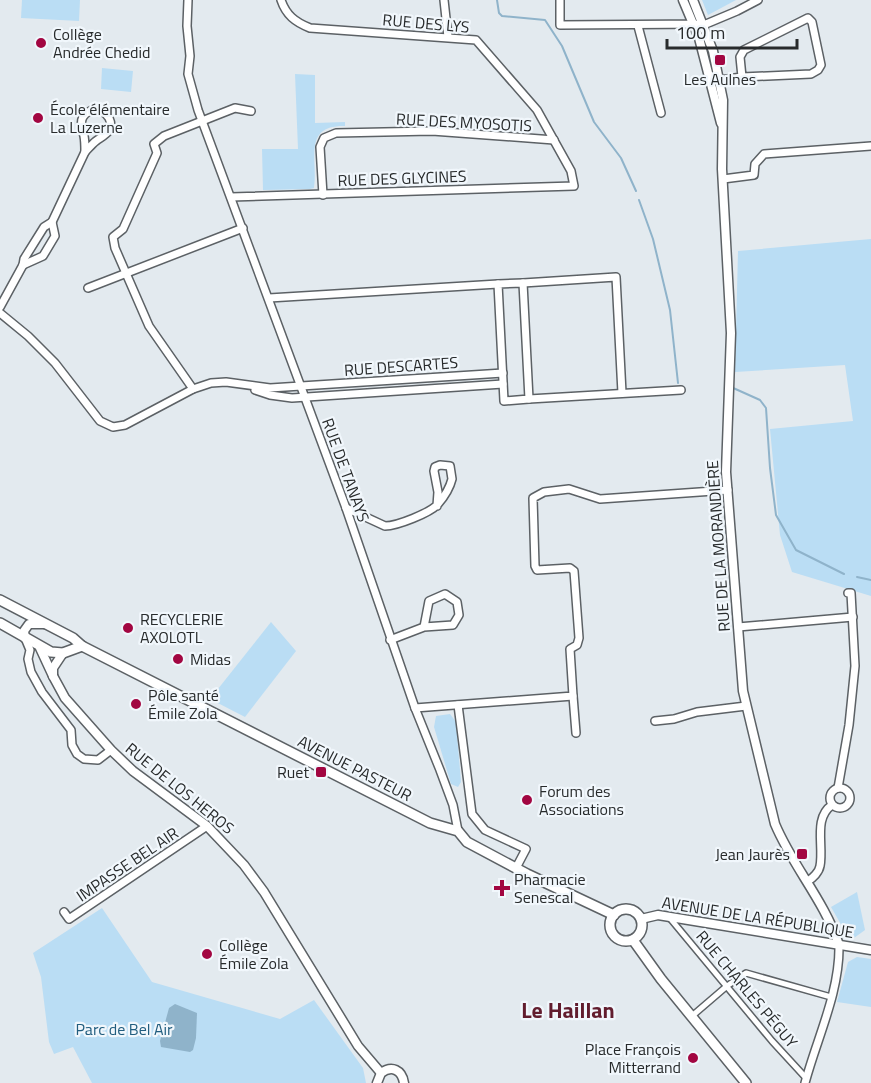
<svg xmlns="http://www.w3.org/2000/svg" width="871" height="1083" font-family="'Titillium Web',sans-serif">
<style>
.green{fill:#baddf4}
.water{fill:#8fb3ca}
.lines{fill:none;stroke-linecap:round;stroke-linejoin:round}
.stream{stroke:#8fb3ca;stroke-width:2}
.pedestrian-casing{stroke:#5c6165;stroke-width:8}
.minor-casing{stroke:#5c6165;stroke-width:10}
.tertiary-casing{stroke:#5c6165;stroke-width:11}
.secondary-casing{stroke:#5c6165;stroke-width:12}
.pedestrian{stroke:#fff;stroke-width:5}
.minor{stroke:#fff;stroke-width:7}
.tertiary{stroke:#fff;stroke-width:8}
.secondary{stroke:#fff;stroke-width:9}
.poi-dot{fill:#a20641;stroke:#f1f7fc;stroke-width:2}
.labels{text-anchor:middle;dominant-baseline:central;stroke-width:4.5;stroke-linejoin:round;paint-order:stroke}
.street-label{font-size:16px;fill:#282b2c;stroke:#f1f7fc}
.poi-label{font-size:16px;fill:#282b2c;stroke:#f1f7fc;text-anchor:start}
.park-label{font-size:16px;fill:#215d7f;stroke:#f1f7fc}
.district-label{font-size:22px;font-weight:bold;fill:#621d2e;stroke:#f1f7fc}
</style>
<rect width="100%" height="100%" fill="#e3eaef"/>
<g class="green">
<path d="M22,0H80L79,21L21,18Z"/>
<path d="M702,0H736L708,15Z"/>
<path d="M102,68L133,71L131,92L101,89Z"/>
<path d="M295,74L315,75V123L345,122V126C301,125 319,162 314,188L310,189L263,190L262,149H298Z"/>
<path d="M871,239V596L792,572L780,535L770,429L853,421L845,365L735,372L738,251Z"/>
<path d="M271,622L296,651L245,717L210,699Z"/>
<path d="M450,714L456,722L461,782L458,787L451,784L434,727L436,716Z"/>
<path d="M857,892L865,930L854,938L847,935L831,907Z"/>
<path d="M102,908L152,982L280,1019L314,1000L363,1068L366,1083H92L73,1047L54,1054L49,1042L41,977L33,953Z"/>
<path d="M857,957L871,959V1007L837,1002L848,962Z"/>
</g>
<path class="water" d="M175,1004L197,1013L196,1038L193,1050L190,1052L161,1047L160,1041L169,1008Z"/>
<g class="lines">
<g class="stream">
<path d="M497,0L499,13L502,16L545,20L562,46L594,122L621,158L636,191"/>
<path d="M639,200L653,239L670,310L678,383"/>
<path d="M731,387L760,400L766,408L770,468L776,515L796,550L844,574"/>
<path d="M857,577L871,580"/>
</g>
<defs>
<g id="pedestrian">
<path d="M669,917L772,1041L806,1078"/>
<path d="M692,1016L727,986L746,973L831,997"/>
</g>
<g id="minor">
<path d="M188,0L187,26L190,56L188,74L198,110L346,508L415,708L440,770L453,805L458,831"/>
<path d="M444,0L448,37"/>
<path d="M560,0V25L706,24L737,11L758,0"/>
<path d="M638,26L661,113"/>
<path d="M720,80L742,77L811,74L818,70L821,65L812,22L808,18L744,50L740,57L742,77"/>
<path d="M92,110C99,110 105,111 109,118C115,131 104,135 96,141C92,144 88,149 85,152C85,147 85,141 84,136C81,124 78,116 92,110Z"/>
<path d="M723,179L754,175L755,164L764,154L871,146"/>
<path d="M323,195L320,147L324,138L336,133L432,131L554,140"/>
<path d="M231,197L574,186L571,171L537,110L476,40L310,28C295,22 286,15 281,0"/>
<path d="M23,265L43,256L55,236L52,222"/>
<path d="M523,283L529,399L504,401L498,284Z"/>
<path d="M523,283L616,277L622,393"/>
<path d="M88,288L243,228"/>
<path d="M269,298L498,284"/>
<path d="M0,307L23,265L24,259L44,227L52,222L85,152"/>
<path d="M0,313L28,336L55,363L100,421L113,427L125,425L193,389L211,383L226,382L270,388L503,373"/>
<path d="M193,389L149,326L115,248L113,237L123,229L157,153L154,144L164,136L235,108L251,111"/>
<path d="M255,390L270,395L292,398L503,384"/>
<path d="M529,399L681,390"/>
<path d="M346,508L385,526C397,526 430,513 438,504C444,497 450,487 452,479L450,466L440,465L435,467L434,471L438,492L437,506"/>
<path d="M738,627L853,617"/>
<path d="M25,638L30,650L28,659L31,672L42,692L71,730L72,745L77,754L84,759L98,760L111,750"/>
<path d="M390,640L424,627L453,625L459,615L457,602L445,594L429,601L424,627"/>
<path d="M573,696L576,733"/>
<path d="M458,705L472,814L485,830L526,849L516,868"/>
<path d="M415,708L573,696L570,649L577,645L579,638L574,571L570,568L537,570L535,566L533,498L544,492L569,489L600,499L728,490"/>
<path d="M655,721L674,719L697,712L746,706"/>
<path d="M838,788L849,725L855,666L851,593H848"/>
<circle cx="840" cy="798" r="10"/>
<path d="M808,881C813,878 819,872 820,866C824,846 813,818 832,805"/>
<path d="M64,912L69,919L207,826"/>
<path d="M805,1083C817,1038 840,992 839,945"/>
</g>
<g id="tertiary">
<path d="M683,0L699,38L721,123"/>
<path d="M693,0L713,51L723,100L722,169L731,333L726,472L743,691L775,824C793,867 824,900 839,945"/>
<path d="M25,638L24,631L29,624H44"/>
<path d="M40,648L53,676L65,698L111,750L133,771L207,826L244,865L264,892L358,1046L381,1073"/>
<path d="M53,676V668L63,653"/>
<path d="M641,919L658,915L871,950"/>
<path d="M377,1083L381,1073C392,1065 402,1070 404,1083"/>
</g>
<g id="secondary">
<path d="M0,600L73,638L82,646L430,823L458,831L467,842L527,874L614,915"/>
<path d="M0,623L51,652L63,653L82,646"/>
<circle cx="626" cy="925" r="16"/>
<path d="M633,940L661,979L746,1083"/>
</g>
</defs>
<use href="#pedestrian" class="pedestrian-casing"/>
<use href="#minor" class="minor-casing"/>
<use href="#tertiary" class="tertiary-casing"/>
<use href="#secondary" class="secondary-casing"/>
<use href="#pedestrian" class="pedestrian"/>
<use href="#minor" class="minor"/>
<use href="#tertiary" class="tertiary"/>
<use href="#secondary" class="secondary"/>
</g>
<g class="poi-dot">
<circle cx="41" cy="43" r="6"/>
<rect x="714" y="54" width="12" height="12" rx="3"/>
<circle cx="38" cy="118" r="6"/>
<circle cx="128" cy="628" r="6"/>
<circle cx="178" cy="659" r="6"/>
<circle cx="136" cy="704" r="6"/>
<rect x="315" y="766" width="12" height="12" rx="3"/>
<circle cx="527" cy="800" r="6"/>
<rect x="796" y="848" width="12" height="12" rx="3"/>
<path d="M499 879h6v6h6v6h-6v6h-6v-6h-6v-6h6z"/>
<circle cx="207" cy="954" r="6"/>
<circle cx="693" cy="1058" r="6"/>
</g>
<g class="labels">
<g class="street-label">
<text transform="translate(426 23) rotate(5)">RUE DES LYS</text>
<text transform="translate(464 122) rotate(3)">RUE DES MYOSOTIS</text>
<text transform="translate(402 178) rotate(-2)">RUE DES GLYCINES</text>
<text transform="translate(401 366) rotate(-4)">RUE DESCARTES</text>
<text transform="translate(346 470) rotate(70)">RUE DE TANAYS</text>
<text transform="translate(718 546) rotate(-94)">RUE DE LA MORANDIÈRE</text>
<text transform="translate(355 768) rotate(27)">AVENUE PASTEUR</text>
<text transform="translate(180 788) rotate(39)">RUE DE LOS HEROS</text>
<text transform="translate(127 864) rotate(-34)">IMPASSE BEL AIR</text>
<text transform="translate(758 917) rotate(9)">AVENUE DE LA RÉPUBLIQUE</text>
<text transform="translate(747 989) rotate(50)">RUE CHARLES PÉGUY</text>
</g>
<g class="poi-label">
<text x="53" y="34">Collège<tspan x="53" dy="18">Andrée Chedid</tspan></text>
<text x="720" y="79" text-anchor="middle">Les Aulnes</text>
<text x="50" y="109">École élémentaire<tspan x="50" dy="18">La Luzerne</tspan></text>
<text x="140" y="619">RECYCLERIE<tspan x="140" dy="18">AXOLOTL</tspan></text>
<text x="190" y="659">Midas</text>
<text x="148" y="695">Pôle santé<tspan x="148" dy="18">Émile Zola</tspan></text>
<text x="309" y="772" text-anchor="end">Ruet</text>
<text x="539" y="791">Forum des<tspan x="539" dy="18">Associations</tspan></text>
<text x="790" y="854" text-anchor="end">Jean Jaurès</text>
<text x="514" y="879">Pharmacie<tspan x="514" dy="18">Senescal</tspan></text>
<text x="219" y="945">Collège<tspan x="219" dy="18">Émile Zola</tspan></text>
<text x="681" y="1049" text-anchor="end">Place François<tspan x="681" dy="18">Mitterrand</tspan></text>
</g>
<g class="park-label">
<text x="124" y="1029">Parc de Bel Air</text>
</g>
<g class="district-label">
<text x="568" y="1010">Le Haillan</text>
</g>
</g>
<path d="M667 39v9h130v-9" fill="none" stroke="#282b2c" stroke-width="3"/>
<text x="676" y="39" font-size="18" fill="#282b2c" stroke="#f1f7fc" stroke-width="4.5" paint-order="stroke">100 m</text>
</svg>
